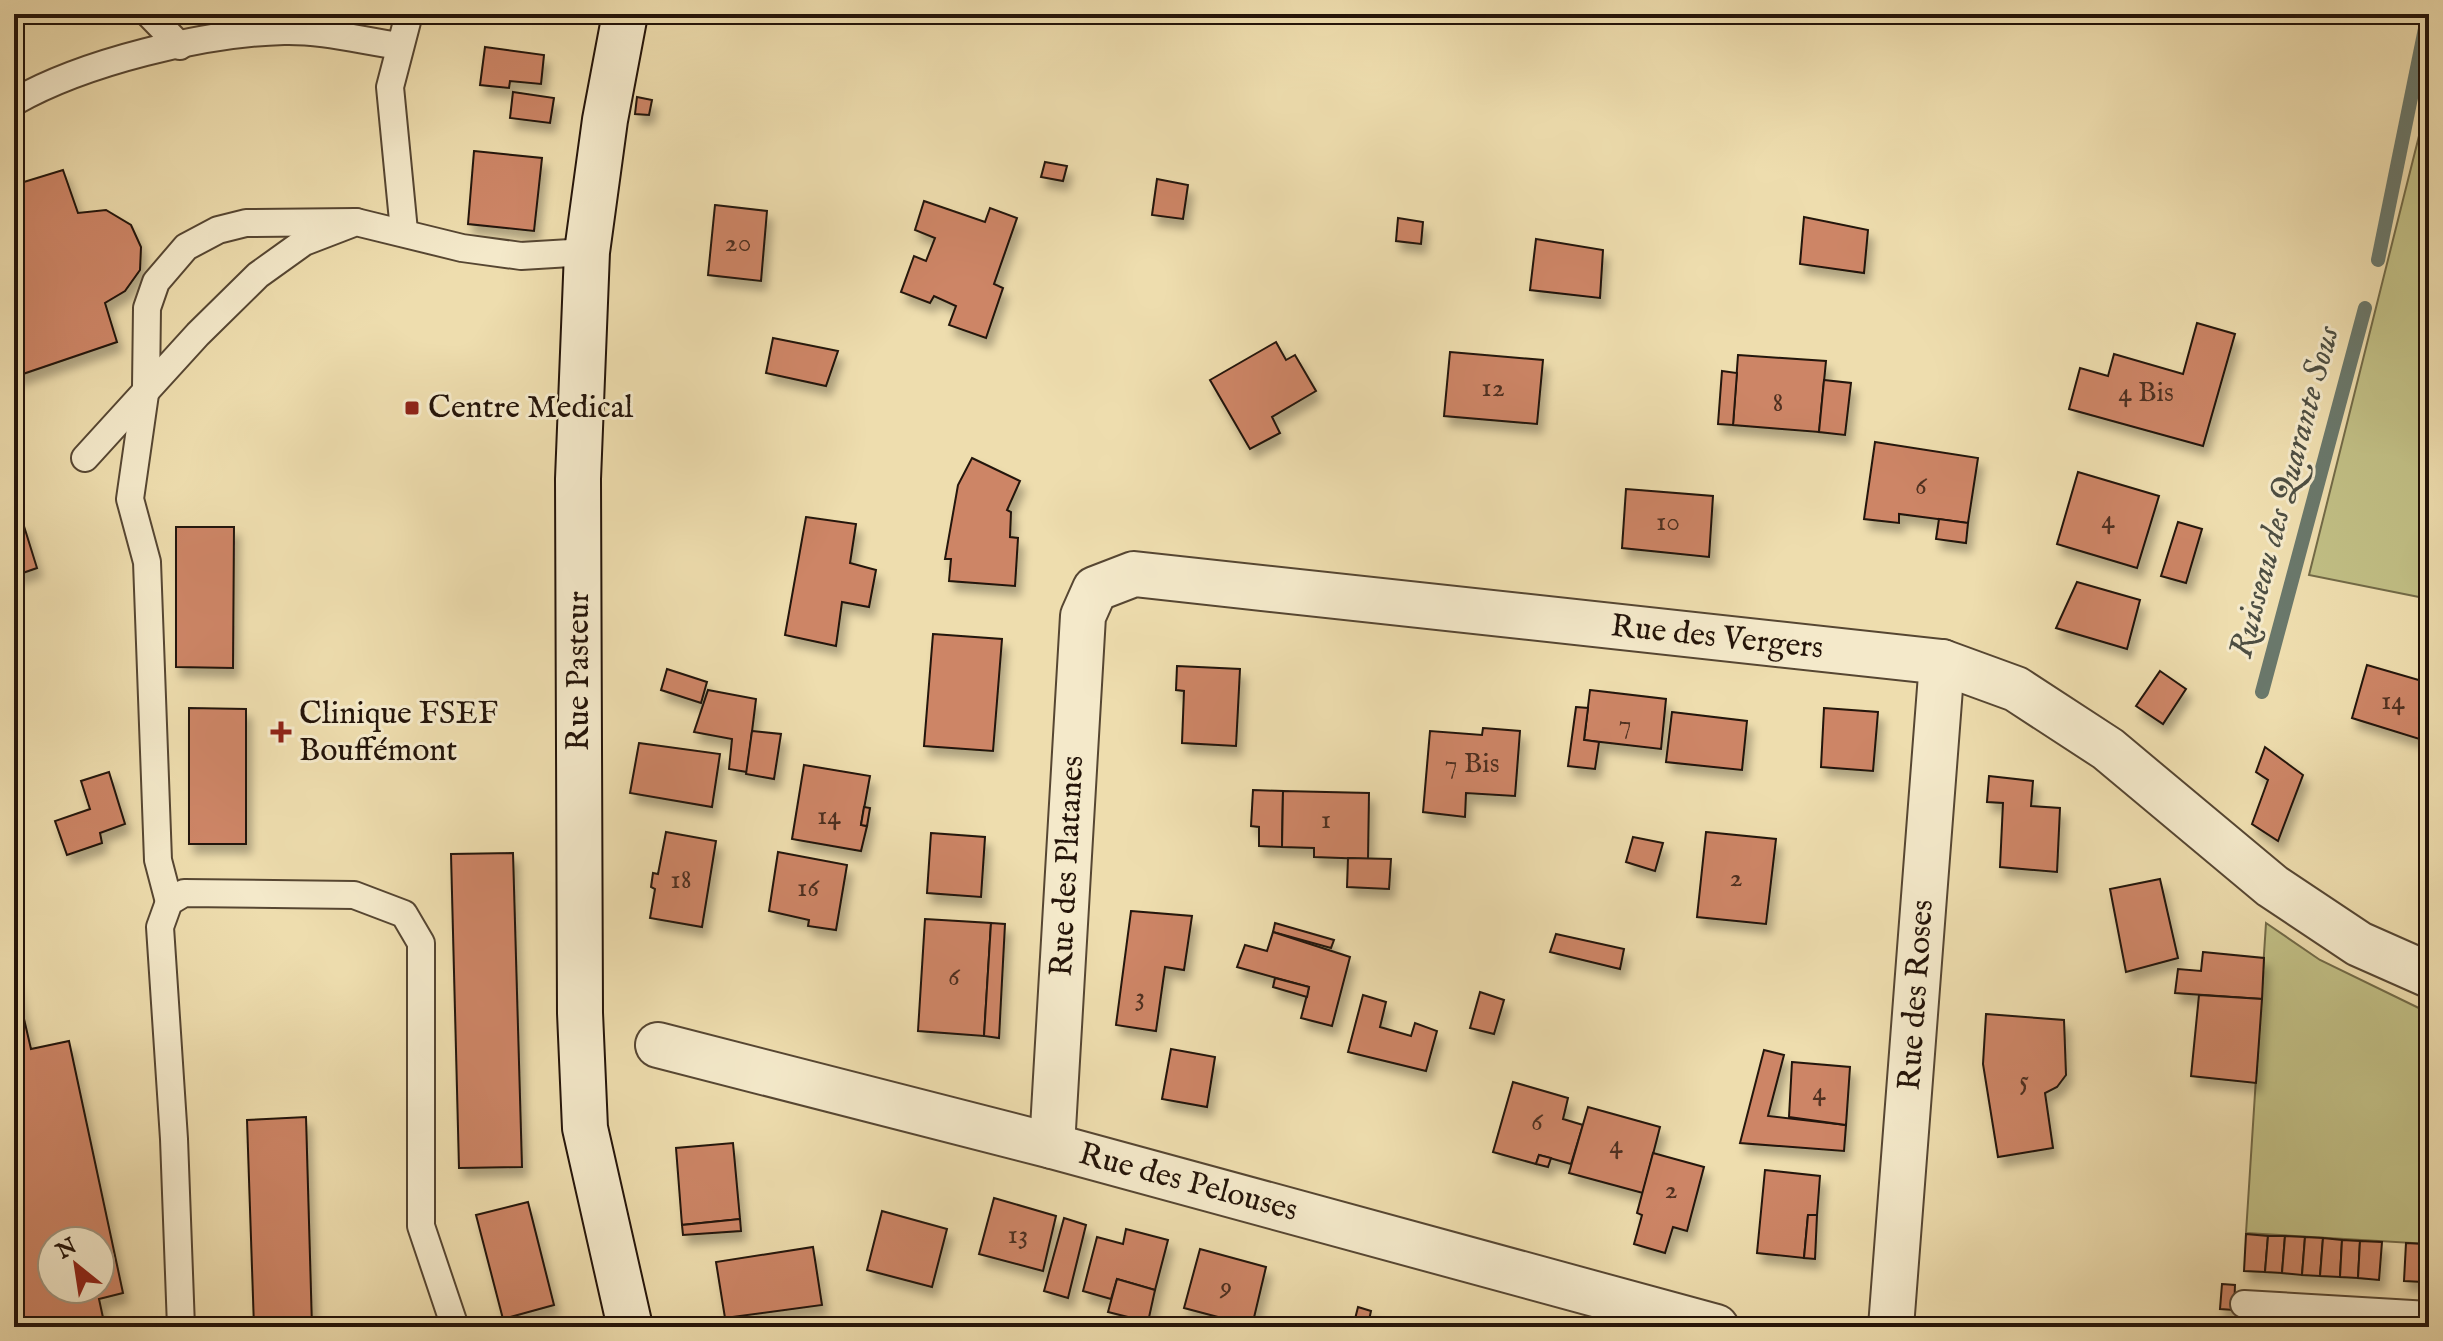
<svg xmlns="http://www.w3.org/2000/svg" width="2443" height="1341" font-family="'IM FELL English',serif">
<style>
.green{fill:#c1bf85;stroke:#726a47;stroke-width:2}
.lines{fill:none;stroke-linecap:round;stroke-linejoin:round}
.stream{stroke:#6a786b;stroke-width:14}
.building{fill:#cd8566;stroke:#241409;stroke-width:2;fill-rule:evenodd;filter:url(#shadow)}
.lane-casing{stroke:#564632;stroke-width:30}
.street-casing{stroke:#564632;stroke-width:48}
.secondary-casing{stroke:#241409;stroke-width:48}
.lane{stroke:#f4e9ca;stroke-width:26}
.street{stroke:#f4e9ca;stroke-width:44}
.secondary{stroke:#f4e9ca;stroke-width:44}
.poi-dot{fill:#8f2418;stroke:#f4e9ca;stroke-width:3}
.labels{text-anchor:middle;dominant-baseline:central;stroke-width:6;stroke-linejoin:round;paint-order:stroke}
.number-label{font-size:28px;fill:#4e3020}
.poi-label{font-size:32px;fill:#241409;stroke:#f4e9ca;text-anchor:start}
.street-label{font-size:32px;fill:#241409;stroke:#f4e9ca}
.water-label{font-size:34px;font-style:italic;fill:#4d4e42;stroke:#f4e9ca}
</style>
<defs>
<filter id="shadow"><feDropShadow dx="5" dy="9" stdDeviation="4" flood-color="#0004"/></filter>
</defs>
<rect width="100%" height="100%" fill="#eeddae"/>
<filter id="stains"><feTurbulence type="fractalNoise" baseFrequency=".0025" numOctaves="4"/><feColorMatrix values="0 0 0 0 .2 0 0 0 0 .09 0 0 0 0 .02 0 0 0 .5 -.17"/></filter>
<radialGradient id="worn" r=".72"><stop offset=".6" stop-color="#630" stop-opacity="0"/><stop offset="1" stop-color="#630" stop-opacity=".3"/></radialGradient>
<g class="green">
<path d="M2429,96V599L2309,575Z"/>
<path d="M2266,923L2320,960L2429,1013V1244L2246,1233Z"/>
</g>
<g class="lines">
<g class="stream">
<path d="M2378,260L2428,14"/>
<path d="M2262,692L2365,308"/>
</g>
</g>
<g class="building">
<path d="M485,47L544,55L541,84L510,81L509,88L480,85Z"/>
<path d="M513,92L554,98L550,123L510,118Z"/>
<path d="M637,97L652,100L649,115L635,114Z"/>
<path d="M474,151L542,158L534,231L468,224Z"/>
<path d="M1045,162L1067,166L1063,181L1041,177Z"/>
<path d="M63,170L78,213L106,210L131,225L141,247L140,270L125,291L105,303L117,342L14,377V185Z"/>
<path d="M1157,179L1188,185L1183,219L1152,215Z"/>
<path d="M924,201L985,222L990,208L1017,218L994,284L1003,288L986,338L949,325L956,306L934,296L930,303L901,292L914,256L926,261L935,238L915,230Z"/>
<path d="M715,205L767,211L761,281L708,275Z"/>
<path d="M1804,217L1868,230L1864,273L1800,264Z"/>
<path d="M1398,218L1423,222L1421,244L1396,241Z"/>
<path d="M1536,239L1603,250L1600,298L1530,290Z"/>
<path d="M2197,323L2235,334L2203,446L2069,409L2080,368L2108,376L2114,354L2183,374Z"/>
<path d="M773,338L838,351L826,386L766,373Z"/>
<path d="M1276,342L1286,360L1295,355L1316,391L1272,417L1280,433L1250,449L1210,380Z"/>
<path d="M1450,352L1543,360L1537,424L1444,416Z"/>
<path d="M1738,355L1826,361L1819,432L1733,425Z"/>
<path d="M1722,371L1737,373L1733,425L1718,424Z"/>
<path d="M1824,380L1851,383L1845,435L1819,432Z"/>
<path d="M1875,442L1978,458L1968,523L1899,514V523L1864,519Z"/>
<path d="M972,458L1020,481L1007,510L1011,512L1010,537L1018,538L1015,586L949,581L951,559H945L958,485Z"/>
<path d="M2078,472L2159,496L2137,568L2057,544Z"/>
<path d="M1626,489L1713,496L1709,557L1622,548Z"/>
<path d="M806,517L856,524L850,563L876,570L869,607L842,602L836,646L785,635Z"/>
<path d="M1939,519L1968,523L1966,543L1936,539Z"/>
<path d="M2178,522L2202,529L2186,583L2161,576Z"/>
<path d="M23,523L37,568L14,576V527Z"/>
<path d="M176,527H234L233,668L176,667Z"/>
<path d="M2077,582L2140,600L2127,649L2056,628Z"/>
<path d="M933,634L1002,639L993,751L924,746Z"/>
<path d="M2367,665L2429,683V742L2352,718Z"/>
<path d="M1177,666L1240,669L1236,746L1182,743L1184,691L1176,690Z"/>
<path d="M667,669L707,682L701,703L661,690Z"/>
<path d="M2160,671L2186,689L2163,724L2136,706Z"/>
<path d="M708,690L756,699L747,772L729,769L732,739L694,732Z"/>
<path d="M1590,690L1666,699L1661,749L1584,740Z"/>
<path d="M1576,707L1588,708L1584,740L1599,742L1595,769L1568,766Z"/>
<path d="M189,708L246,709V844H189Z"/>
<path d="M1824,708L1878,712L1873,771L1821,767Z"/>
<path d="M1672,712L1747,721L1742,770L1666,762Z"/>
<path d="M1483,728L1520,731L1515,796L1466,793L1465,817L1423,812L1430,731L1482,735Z"/>
<path d="M752,731L781,734L774,779L746,774Z"/>
<path d="M639,743L720,754L712,807L630,793Z"/>
<path d="M2265,747L2303,775L2278,841L2252,824L2268,780L2256,772Z"/>
<path d="M804,765L870,776L861,825L867,826L861,851L792,839Z"/>
<path d="M109,772L125,824L100,833L102,843L67,855L55,821L90,809L81,781Z"/>
<path d="M1989,776L2033,781L2031,806L2060,808L2057,872L2000,867L2003,803L1987,802Z"/>
<path d="M1253,790L1283,791L1282,847L1259,846V827L1251,826Z"/>
<path d="M1283,791L1369,793L1368,859L1314,857V848L1282,847Z"/>
<path d="M864,807L870,808L867,826L861,825Z"/>
<path d="M666,832L716,841L702,927L650,918L655,889L651,887L653,873L658,874Z"/>
<path d="M1706,832L1776,839L1766,924L1697,917Z"/>
<path d="M931,833L985,837L981,897L927,893Z"/>
<path d="M1633,837L1663,843L1655,871L1626,862Z"/>
<path d="M778,852L847,865L836,930L808,926L809,920L769,911Z"/>
<path d="M513,853L522,1167L459,1168L451,854Z"/>
<path d="M1348,858L1391,859L1389,889L1347,887Z"/>
<path d="M2160,879L2178,958L2126,972L2110,889Z"/>
<path d="M1131,911L1192,916L1184,970L1165,967L1156,1031L1116,1025Z"/>
<path d="M925,919L991,923L984,1036L918,1031Z"/>
<path d="M991,923L1005,924L999,1038L984,1036Z"/>
<path d="M1275,923L1334,940L1331,948L1273,932Z"/>
<path d="M1273,932L1350,957L1332,1026L1301,1018L1309,987L1237,967L1245,945L1267,951Z"/>
<path d="M1556,934L1624,949L1620,969L1550,952Z"/>
<path d="M2203,952L2264,958L2262,999L2175,993L2178,969L2201,971Z"/>
<path d="M14,976L31,1049L69,1041L123,1293L99,1299L105,1327H14ZM52,1241H100V1289H52Z"/>
<path d="M1275,978L1309,987L1307,997L1273,987Z"/>
<path d="M1480,992L1504,1000L1494,1034L1470,1028Z"/>
<path d="M1363,995L1386,1002L1380,1027L1411,1036L1415,1023L1437,1031L1426,1071L1348,1052Z"/>
<path d="M2199,995L2262,999L2256,1083L2191,1076Z"/>
<path d="M1986,1014L2064,1020L2066,1075L2057,1087L2045,1093L2053,1148L1998,1157L1983,1064Z"/>
<path d="M1171,1049L1215,1057L1207,1107L1162,1099Z"/>
<path d="M1764,1050L1784,1055L1768,1116L1846,1125L1844,1151L1740,1143Z"/>
<path d="M1792,1062L1850,1067L1846,1125L1789,1117Z"/>
<path d="M1513,1082L1568,1098L1563,1119L1583,1125L1571,1164L1539,1155L1536,1164L1493,1152Z"/>
<path d="M1588,1107L1660,1127L1643,1193L1569,1173Z"/>
<path d="M306,1117L312,1327H254L247,1120Z"/>
<path d="M733,1143L740,1219L682,1225L676,1148Z"/>
<path d="M1653,1153L1704,1167L1687,1231L1673,1227L1665,1253L1634,1244L1642,1215L1637,1213Z"/>
<path d="M1539,1155L1551,1158L1548,1167L1536,1164Z"/>
<path d="M1765,1170L1820,1176L1817,1215H1808L1804,1258L1757,1253Z"/>
<path d="M994,1198L1056,1216L1043,1271L979,1254Z"/>
<path d="M528,1202L554,1305L503,1319L476,1215Z"/>
<path d="M882,1211L947,1229L932,1287L867,1270Z"/>
<path d="M1808,1215H1817L1815,1259L1804,1258Z"/>
<path d="M1064,1218L1086,1225L1068,1298L1044,1291Z"/>
<path d="M740,1219L741,1231L683,1235L682,1225Z"/>
<path d="M1126,1229L1168,1240L1155,1290L1117,1279L1111,1299L1083,1291L1097,1237L1123,1244Z"/>
<path d="M2246,1234L2268,1236L2265,1272L2244,1271Z"/>
<path d="M2268,1236H2285L2282,1273L2265,1272Z"/>
<path d="M2285,1236L2305,1237L2302,1275L2282,1273Z"/>
<path d="M2305,1237L2323,1238L2320,1276L2302,1275Z"/>
<path d="M2323,1238L2342,1240L2340,1277L2320,1276Z"/>
<path d="M2342,1240L2360,1241L2358,1278L2340,1277Z"/>
<path d="M2360,1241L2382,1242L2379,1280L2358,1278Z"/>
<path d="M2406,1243L2424,1244L2423,1282L2404,1281Z"/>
<path d="M2424,1244H2429V1282H2423Z"/>
<path d="M813,1247L822,1305L725,1318L716,1262Z"/>
<path d="M1200,1249L1266,1267L1252,1326L1184,1308Z"/>
<path d="M1117,1279L1155,1290L1148,1322L1108,1312Z"/>
<path d="M2222,1284L2235,1285L2234,1310L2220,1309Z"/>
<path d="M1358,1307L1371,1311L1369,1320L1395,1327H1353Z"/>
<path d="M2155,1317L2241,1321V1327H2154Z"/>
<path d="M1270,1319L1296,1327H1268Z"/>
<path d="M1473,1321L1498,1327H1471Z"/>
</g>
<g class="lines">
<defs>
<g id="lane">
<path d="M149,14L180,46"/>
<path d="M14,102C84,62 203,33 284,31C322,30 363,41 400,46"/>
<path d="M404,231L390,87L409,14"/>
<path d="M85,458L198,334L258,275L304,242L356,222L462,248L521,256L587,252"/>
<path d="M169,902L158,860L147,562L130,499L146,387L147,308L156,282L186,247L218,230L246,223L356,222"/>
<path d="M2244,1304L2429,1315"/>
<path d="M181,1327L174,1139L160,927L169,902L184,893L354,895L404,914L421,943V1226L455,1327"/>
</g>
<g id="street">
<path d="M658,1045L1052,1146L1716,1327"/>
<path d="M1052,1146L1083,616L1095,589L1134,574L1942,662L2016,689L2108,749L2272,886L2359,944L2429,975"/>
<path d="M1891,1327L1942,662"/>
</g>
<path id="secondary" d="M625,14L605,120L587,252L578,479L580,1013L585,1128L630,1327"/>
</defs>
<use href="#lane" class="lane-casing"/>
<use href="#street" class="street-casing"/>
<use href="#secondary" class="secondary-casing"/>
<use href="#lane" class="lane"/>
<use href="#street" class="street"/>
<use href="#secondary" class="secondary"/>
</g>
<g class="poi-dot">
<rect x="404" y="400" width="16" height="16" rx="4"/>
<path d="M277 720h8v8h8v8h-8v8h-8v-8h-8v-8h8z"/>
</g>
<g class="labels">
<g class="number-label">
<text x="738" y="243">20</text>
<text x="1493" y="388">12</text>
<text x="2146" y="393">4 Bis</text>
<text x="1778" y="403">8</text>
<text x="1921" y="486">6</text>
<text x="2108" y="520">4</text>
<text x="1668" y="522">10</text>
<text x="2393" y="701">14</text>
<text x="1625" y="724">7</text>
<text x="1472" y="764">7 Bis</text>
<text x="829" y="816">14</text>
<text x="1326" y="820">1</text>
<text x="1736" y="878">2</text>
<text x="681" y="880">18</text>
<text x="808" y="888">16</text>
<text x="954" y="977">6</text>
<text x="1140" y="997">3</text>
<text x="2024" y="1081">5</text>
<text x="1819" y="1092">4</text>
<text x="1537" y="1122">6</text>
<text x="1616" y="1145">4</text>
<text x="1671" y="1190">2</text>
<text x="1018" y="1235">13</text>
<text x="1226" y="1287">9</text>
</g>
<g class="poi-label">
<text x="428" y="408">Centre Medical</text>
<text x="299" y="714">Clinique FSEF<tspan x="299" dy="37">Bouffémont</tspan></text>
</g>
<g class="street-label">
<text transform="translate(1717 638) rotate(6)">Rue des Vergers</text>
<text transform="translate(579 671) rotate(-90)">Rue Pasteur</text>
<text transform="translate(1068 866) rotate(-87)">Rue des Platanes</text>
<text transform="translate(1917 995) rotate(-86)">Rue des Roses</text>
<text transform="translate(1188 1183) rotate(15)">Rue des Pelouses</text>
</g>
<g class="water-label">
<text transform="translate(2285 492) rotate(-75)">Ruisseau des Quarante Sous</text>
</g>
</g>
<rect width="2443" height="1341" fill="none" stroke="#eeddae" stroke-width="48"/>
<rect x="16" y="16" width="2411" height="1309" fill="none" stroke="#241409" stroke-width="4"/>
<rect x="24" y="24" width="2395" height="1293" fill="none" stroke="#241409" stroke-width="2"/>
<g transform="translate(76 1265) rotate(330)"><circle r="38" fill="#f4e9ca" stroke="#a1947d" stroke-width="2"/>
<path d="M0-6L14 30L0 20L-14 30Z" fill="#8f2418"/>
<text y="-12" font-size="22" font-weight="bold" text-anchor="middle" fill="#241409">N</text>
</g>
<rect width="100%" height="100%" filter="url(#stains)"/>
<rect width="100%" height="100%" fill="url(#worn)"/>
</svg>
